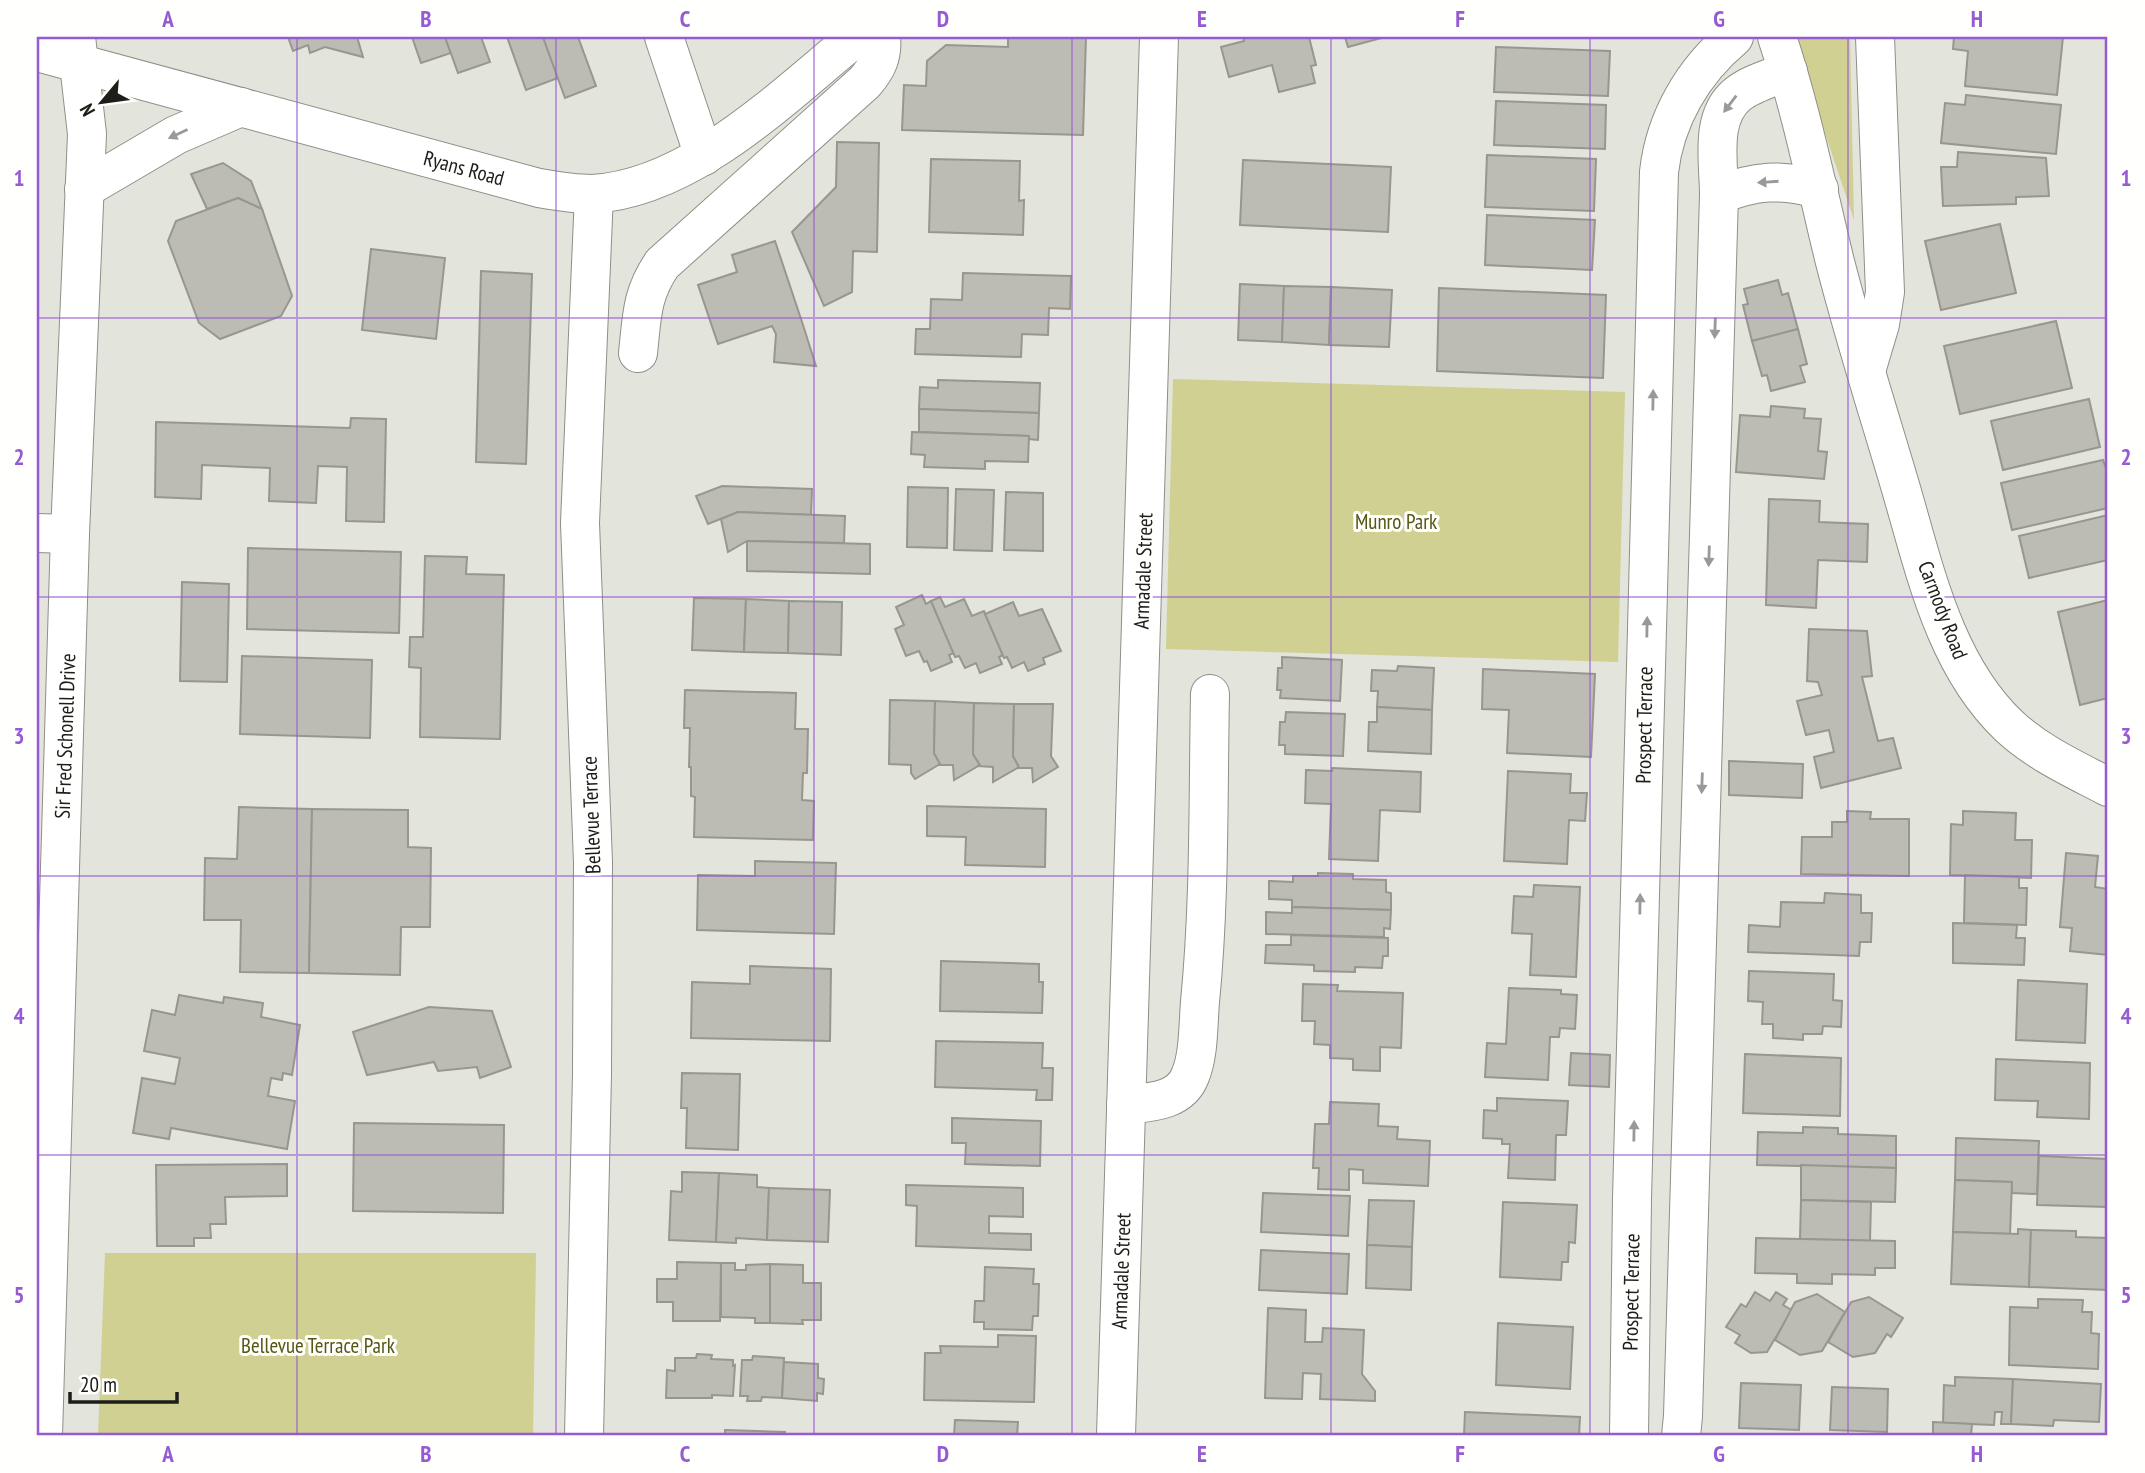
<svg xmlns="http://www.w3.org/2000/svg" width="2145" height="1473" font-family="'PT Sans Narrow',sans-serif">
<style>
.green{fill:#cfd091}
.building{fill:#bcbcb4;stroke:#97978f;stroke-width:2}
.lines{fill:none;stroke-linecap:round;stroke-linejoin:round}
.minor-casing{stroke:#8f8f87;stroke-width:40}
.major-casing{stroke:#8f8f87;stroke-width:40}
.minor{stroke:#fff;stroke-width:38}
.major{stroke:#fff;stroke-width:38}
.oneway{fill:#999998}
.grid{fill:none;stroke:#965ad2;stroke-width:2;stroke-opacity:0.55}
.labels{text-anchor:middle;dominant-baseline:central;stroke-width:6;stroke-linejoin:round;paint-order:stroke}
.street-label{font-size:21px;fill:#1d1d1a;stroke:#fffffe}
.park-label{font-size:21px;fill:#565614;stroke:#fffffe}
.neatline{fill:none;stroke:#965ad2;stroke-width:2.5}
.grid-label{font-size:23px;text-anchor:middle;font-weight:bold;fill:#965ad2}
</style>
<rect width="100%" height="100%" fill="#e3e4db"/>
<g class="green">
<path d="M1793,37H1850L1854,220Z"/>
<path d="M1173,379L1625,392L1618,662L1166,649Z"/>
<path d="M105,1253H536L533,1436H98Z"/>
</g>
<g class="building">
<path d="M288,37H357L363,57L325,47L310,53L308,45L293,51Z"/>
<path d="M412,37H445L451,53L421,63Z"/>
<path d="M445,37H481L490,62L458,73Z"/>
<path d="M507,37H543L558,78L526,90Z"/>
<path d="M543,37H578L596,86L565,98Z"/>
<path d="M1008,37H1086L1083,135L902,130L904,85L926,86L927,61L946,45L1008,47Z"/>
<path d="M1243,37H1309L1316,65L1311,66L1315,83L1279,92L1272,65L1229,77L1221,47L1244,41Z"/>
<path d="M1345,37H1385L1348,47Z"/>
<path d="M1954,37H2063L2057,95L1965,86L1968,51L1953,49Z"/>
<path d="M1496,47L1610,51L1608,96L1494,92Z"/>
<path d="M1966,95L2061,105L2056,154L1941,143L1945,103L1965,105Z"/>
<path d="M1496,101L1606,105L1605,149L1494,145Z"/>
<path d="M837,142L879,143L877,252L853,251L852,292L824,306L792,232L836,187Z"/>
<path d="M1958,152L2046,158L2049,196L2016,197V204L1943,206L1941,167H1957Z"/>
<path d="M1487,155L1596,159L1594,211L1485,207Z"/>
<path d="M931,159L1020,161L1019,201L1024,200L1023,235L929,232Z"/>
<path d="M1243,160L1391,167L1388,232L1240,225Z"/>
<path d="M223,163L251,181L262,209L238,198L207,209L191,174Z"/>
<path d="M238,198L262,209L292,296L281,316L220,339L199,323L168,241L176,221Z"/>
<path d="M1487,215L1595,220L1592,270L1485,265Z"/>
<path d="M2000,224L2016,293L1941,310L1925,241Z"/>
<path d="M775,241L803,325L816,366L774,362L776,334L772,326L718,344L698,285L737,272L732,255Z"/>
<path d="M371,249L445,258L436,339L362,330Z"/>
<path d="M481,271L532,274L526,464L476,462Z"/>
<path d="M963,273L1071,276L1070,309L1049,308L1048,335L1022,334L1021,357L915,354L916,329H930L931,299L962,300Z"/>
<path d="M1778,280L1782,295L1788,293L1798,329L1752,341L1743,305L1748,304L1744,289Z"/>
<path d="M1240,284L1284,286L1282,342L1238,340Z"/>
<path d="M1284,286L1331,287L1329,345L1282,342Z"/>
<path d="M1331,287L1392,290L1389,347L1329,345Z"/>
<path d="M1439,288L1606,295L1603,378L1437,371Z"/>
<path d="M2056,321L2072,388L1960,414L1944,346Z"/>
<path d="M1798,329L1807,364L1800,366L1805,382L1771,391L1767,375L1762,376L1752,341Z"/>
<path d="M938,380L1040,383L1039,413L919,409L920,387L938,388Z"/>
<path d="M2089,399L2100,447L2003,470L1991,421Z"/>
<path d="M1771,406L1805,409L1804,418L1821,419L1818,451L1827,452L1824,479L1736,472L1740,415L1770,417Z"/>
<path d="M919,409L1039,413L1038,440L1029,439V436L919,432Z"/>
<path d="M351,418L386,419L384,522L346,521L347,467L318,466L316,503L269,501L270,468L202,465L201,499L155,497L156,422L350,428Z"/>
<path d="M912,432L1029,436L1028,462L985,461V469L924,467L925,455L911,454Z"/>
<path d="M2103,460L2108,474V508L2012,530L2001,483Z"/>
<path d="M722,486L812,489L811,515L738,512L708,524L696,496Z"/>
<path d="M908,487L948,488L947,548L907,547Z"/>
<path d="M956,489L994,490L992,551L954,550Z"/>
<path d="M1006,492L1043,493V551L1004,550Z"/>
<path d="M1769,499L1820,501L1819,522L1868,524L1867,562L1818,560L1816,608L1766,605Z"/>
<path d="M738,512L845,516L844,543L747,541L728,552L721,519Z"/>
<path d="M2108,515V560L2029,578L2019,536Z"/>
<path d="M747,541L870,544V574L747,571Z"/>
<path d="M248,548L401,552L399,633L247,629Z"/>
<path d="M425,556L467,557L466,574L504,575L500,739L420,737L421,668L409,667L410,637H423Z"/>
<path d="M182,582L229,584L227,682L180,681Z"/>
<path d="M922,595L926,604L931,601L954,653L949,655L952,662L931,671L927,661L924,662L919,651L906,656L895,629L904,625L896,607Z"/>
<path d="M940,597L945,607L964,599L972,616L984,611L1003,655L999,657L1002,664L980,673L976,663L965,668L959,656L955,657L931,601Z"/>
<path d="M694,598L746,599L744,652L692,650Z"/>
<path d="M746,599L789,601L788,653L744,652Z"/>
<path d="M2108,600V698L2080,705L2058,612Z"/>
<path d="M789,601L842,602L841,655L788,653Z"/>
<path d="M1013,602L1019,616L1042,609L1061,651L1043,658L1045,664L1028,671L1024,662L1012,668L1007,657L1004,658L985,614Z"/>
<path d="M1809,629L1867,631L1872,676L1862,677L1878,741L1893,738L1901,768L1821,788L1814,757L1834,752L1829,730L1806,735L1797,701L1822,695L1818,682L1807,681Z"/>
<path d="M242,656L372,660L370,738L240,734Z"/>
<path d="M1282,657L1342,660L1340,701L1280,698L1281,690H1277L1278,668H1282Z"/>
<path d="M1398,666L1434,668L1432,710L1377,707L1378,691H1371L1372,670L1397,671Z"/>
<path d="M1483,669L1595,674L1591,757L1507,753L1509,710L1482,709Z"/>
<path d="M685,690L796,693L795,729H808L807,773H803L802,800L814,801L813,840L694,837L695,797L691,796V767H689L690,728H684Z"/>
<path d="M890,700L935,701L934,753L940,764L915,779L911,773V765L889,764Z"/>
<path d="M935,701L974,703L973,754L980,765L954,780L953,765H938L940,764L934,753Z"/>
<path d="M974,703L1014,704L1013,756L1019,767L993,782V767L977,766L980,765L973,754Z"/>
<path d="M1014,704H1053L1051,756L1058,767L1033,782L1032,768H1017L1019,767L1013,756Z"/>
<path d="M1377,707L1432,710L1431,754L1368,751L1369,722H1377Z"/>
<path d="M1286,712L1345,714L1343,756L1285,754V745H1279L1280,722H1285Z"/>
<path d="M1729,761L1803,764L1802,798L1729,795Z"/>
<path d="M1332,768L1421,772L1420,812L1380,810L1378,861L1329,859L1331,804L1305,803L1306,770L1332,771Z"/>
<path d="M1508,771L1571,774L1570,793H1587L1585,821L1569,820L1567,864L1504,861Z"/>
<path d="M927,806L1046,809L1045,867L965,865L966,837L927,836Z"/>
<path d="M239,807L312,809L309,973L240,972L241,920H204L205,858L237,859Z"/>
<path d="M312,809L408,810V847L431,848L430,927H401L400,975L309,973Z"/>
<path d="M1847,811L1871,812L1870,819H1909V876L1801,874L1802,837H1832V822H1847Z"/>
<path d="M1963,811L2016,813L2015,840H2032L2031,878L1950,875L1951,824L1963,825Z"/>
<path d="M2066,853L2098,856L2095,887L2108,889V955L2070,951L2072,928L2060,927Z"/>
<path d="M755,861L836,863L834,934L697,930L698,875L755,876Z"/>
<path d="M1318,873L1353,874V879L1386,880V892L1391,893V910L1292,907V900L1269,899V881L1293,882V876H1318Z"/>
<path d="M1965,875L2019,877V888H2027L2026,925L1964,923Z"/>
<path d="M1534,885L1580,887L1576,977L1530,975L1532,934L1512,933L1514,896L1533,897Z"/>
<path d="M1825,893L1861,895V913H1872L1871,942H1860L1859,956L1748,952L1749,925L1780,927L1781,902L1824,903Z"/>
<path d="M1292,907L1391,910L1390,929L1384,928V937L1266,934V912L1292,913Z"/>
<path d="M1953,923L2017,925L2016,938H2025L2024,965L1953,963Z"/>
<path d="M1291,935L1388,938V956H1383L1382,968L1355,967V972L1314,971V965L1265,963L1266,945H1291Z"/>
<path d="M941,961L1039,964V982H1043L1042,1013L940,1011Z"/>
<path d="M750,966L831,969L830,1041L691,1038L692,982L750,984Z"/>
<path d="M1749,971L1834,974L1833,1000L1842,1001L1841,1027L1823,1026L1822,1034H1803V1040L1773,1038V1024H1762L1763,1002L1748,1001Z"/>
<path d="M2018,980L2087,984L2085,1043L2016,1040Z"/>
<path d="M1303,984L1338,985L1337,991L1403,993L1401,1048L1380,1047V1071L1353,1070V1059L1330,1058V1045L1314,1044L1315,1021H1302Z"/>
<path d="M1509,988L1561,990V994L1577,995L1575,1029L1560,1028L1559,1037H1550L1548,1080L1485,1077L1487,1043L1506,1044Z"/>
<path d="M179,995L223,1003L224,997L263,1003L261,1017L300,1025L292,1075L283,1073L282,1080L271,1078L268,1096L295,1101L287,1149L171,1128L169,1139L133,1133L142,1078L175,1084L180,1058L144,1051L152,1010L175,1015Z"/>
<path d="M429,1007L492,1011L511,1067L480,1078L477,1067L438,1071L434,1062L367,1075L353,1032Z"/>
<path d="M936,1041L1043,1043L1042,1068H1053L1052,1100H1036L1037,1090L935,1087Z"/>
<path d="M1571,1053L1610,1055L1609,1087L1569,1085Z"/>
<path d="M1745,1054L1841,1058L1840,1116L1743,1113Z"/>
<path d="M1996,1059L2090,1063L2089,1119L2037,1117L2038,1101L1995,1100Z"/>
<path d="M682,1073L740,1074L738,1150L686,1148L687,1108H681Z"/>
<path d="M1497,1098L1568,1101L1566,1135H1556L1555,1180L1508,1178L1510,1144H1502V1139L1483,1138L1484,1110L1497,1111Z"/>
<path d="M1330,1102L1379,1104L1378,1126L1398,1127L1397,1139L1430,1141L1428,1186L1363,1183V1170L1349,1169V1190L1318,1189L1319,1168H1313L1315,1124H1329Z"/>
<path d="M952,1118L1041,1121L1040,1166L965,1164L966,1143H952Z"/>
<path d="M354,1123L504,1125L503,1213L353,1211Z"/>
<path d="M1803,1127L1838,1128V1134L1896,1136V1168L1757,1165L1758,1132L1803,1133Z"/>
<path d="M1956,1138L2039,1141L2037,1194L2012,1193V1182L1955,1180Z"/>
<path d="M2039,1156L2108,1159V1207L2037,1205Z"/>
<path d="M287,1164V1196L225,1197L226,1224H210L211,1238H194V1246H157L156,1165Z"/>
<path d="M1801,1165L1896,1168L1895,1202L1801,1200Z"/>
<path d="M682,1172L719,1173L716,1242L669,1240L671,1191L682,1192Z"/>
<path d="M719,1173L757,1175V1187L769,1188L767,1240L736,1238V1243L716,1242Z"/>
<path d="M1955,1180L2012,1182L2010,1234L1953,1232Z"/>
<path d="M906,1185L1023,1188V1217L989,1216V1233L1031,1234V1250L916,1246L917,1206L906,1205Z"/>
<path d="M769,1188L830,1190L828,1242L767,1240Z"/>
<path d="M1263,1193L1350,1196L1348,1236L1261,1232Z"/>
<path d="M1369,1200L1414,1201L1412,1247L1367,1245Z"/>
<path d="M1801,1200L1871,1202L1870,1241L1800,1239Z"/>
<path d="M1503,1202L1577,1205L1575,1243L1569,1242L1568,1262H1562L1561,1280L1500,1277Z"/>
<path d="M2018,1229L2031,1230L2029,1287L1951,1284L1953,1232L2018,1234Z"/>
<path d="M2031,1230L2076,1231V1237L2108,1238V1290L2029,1287Z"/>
<path d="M1756,1238L1895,1241V1268H1875V1275L1832,1274V1284L1797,1283V1274L1755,1273Z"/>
<path d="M1367,1245L1412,1247L1411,1290L1366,1288Z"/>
<path d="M1261,1250L1349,1254L1347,1294L1259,1290Z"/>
<path d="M677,1262L721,1263L720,1321H673V1302H657V1279H677Z"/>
<path d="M721,1263H735V1270H746V1265L770,1264V1323H755V1318L721,1317Z"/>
<path d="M770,1264L803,1265V1283H821V1320H802L803,1324L770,1323Z"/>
<path d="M985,1267L1034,1269L1033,1284H1039L1038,1316H1033L1032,1330L984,1329V1322H974L975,1301H984Z"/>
<path d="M1755,1292L1770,1301L1776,1292L1787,1299L1783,1305L1792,1310L1767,1352L1751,1353L1735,1343L1740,1335L1726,1327L1741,1304L1746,1307Z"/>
<path d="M1817,1294L1845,1312L1822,1351L1800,1355L1775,1340L1795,1302Z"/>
<path d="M1869,1297L1903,1318L1891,1337L1887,1334L1875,1353L1853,1357L1828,1342L1851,1302Z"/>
<path d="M2038,1299L2083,1300L2082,1312H2092L2091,1333L2099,1334L2098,1369L2009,1365L2010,1307L2038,1308Z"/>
<path d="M1268,1308L1306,1310L1305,1342H1322L1323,1328L1364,1330L1362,1374L1375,1391V1401L1320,1399L1321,1374L1303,1373L1302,1399L1265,1398Z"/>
<path d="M1498,1323L1573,1327L1570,1389L1496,1385Z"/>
<path d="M998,1335L1036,1336L1034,1402L924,1400L925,1353H941L940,1346L998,1347Z"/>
<path d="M697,1354L712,1355L711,1359L733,1360V1366L735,1365L733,1396L712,1395V1398H666L667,1370L675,1371V1358H696Z"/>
<path d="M753,1356L784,1358L782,1398L762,1397L761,1401H747L748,1396H740L742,1360H752Z"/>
<path d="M784,1362L818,1364V1378L824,1379L823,1394L817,1393V1401L782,1398Z"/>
<path d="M1955,1377L2013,1379L2011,1424H2001L2002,1412H1995L1994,1425L1943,1423L1944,1385L1955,1386Z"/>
<path d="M2013,1379L2101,1384L2099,1422L2054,1420L2053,1426L2011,1424Z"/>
<path d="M1741,1383L1801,1385L1799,1430L1739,1428Z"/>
<path d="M1832,1387L1888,1389L1887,1432L1830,1430Z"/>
<path d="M1465,1412L1580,1417L1579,1436H1464Z"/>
<path d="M955,1420L1018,1422L1017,1436H954Z"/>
<path d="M1933,1422L1972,1424L1971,1436H1933Z"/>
<path d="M725,1430L785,1432V1436H725Z"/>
</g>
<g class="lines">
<defs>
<g id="minor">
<path d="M664,37L704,156"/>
<path d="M1777,37C1801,109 1816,184 1834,258C1853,333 1877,408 1899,482C1924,566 1943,663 2009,726C2038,753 2074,769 2108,787"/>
<path d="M37,52L539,188C556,191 574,194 592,194C691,189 783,96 856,37"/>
<path d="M84,189L176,135L241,107"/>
<path d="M1719,195C1756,180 1780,179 1819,189"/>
<path d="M638,353C642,317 641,295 662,264L865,82C877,68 883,56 881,37"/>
<path d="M1866,371L1880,324L1885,292L1875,37"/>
<path d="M37,533L70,534"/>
<path d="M1126,1105C1149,1102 1180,1102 1190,1076C1199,1055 1198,1026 1200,1002C1210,900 1208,797 1210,694"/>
<path d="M584,1436L592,1074L593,862L580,523L594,194"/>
<path d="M1116,1436L1159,37"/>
<path d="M1629,1436L1632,1199L1659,172C1665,119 1693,71 1734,37"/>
<path d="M1681,1436L1683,1416L1719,195C1719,162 1709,117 1738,94C1752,83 1772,78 1788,71"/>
</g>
<path id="major" d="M43,1436L70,534L87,134L76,37"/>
</defs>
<use href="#minor" class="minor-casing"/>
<use href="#major" class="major-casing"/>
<use href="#minor" class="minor"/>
<use href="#major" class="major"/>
</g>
<defs><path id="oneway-solid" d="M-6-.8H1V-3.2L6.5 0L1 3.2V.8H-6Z" transform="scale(1.75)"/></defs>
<g class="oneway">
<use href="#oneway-solid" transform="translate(1730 104) rotate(127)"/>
<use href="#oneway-solid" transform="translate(178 134) rotate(155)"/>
<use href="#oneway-solid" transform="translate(1768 182) rotate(176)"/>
<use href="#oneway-solid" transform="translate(1715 328) rotate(92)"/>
<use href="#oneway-solid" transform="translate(1653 400) rotate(-89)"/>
<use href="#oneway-solid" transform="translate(1709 556) rotate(92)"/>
<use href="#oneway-solid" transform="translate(1647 627) rotate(-89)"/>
<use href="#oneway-solid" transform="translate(1702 783) rotate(92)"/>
<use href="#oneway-solid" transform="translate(1640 904) rotate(-89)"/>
<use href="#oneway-solid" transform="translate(1634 1131) rotate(-89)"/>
</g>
<path class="grid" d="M297,37V1436M556,37V1436M814,37V1436M1072,37V1436M1331,37V1436M1590,37V1436M1848,37V1436M37,318H2108M37,597H2108M37,876H2108M37,1155H2108"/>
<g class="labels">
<g class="street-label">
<text transform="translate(464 168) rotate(15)">Ryans Road</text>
<text transform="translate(1143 571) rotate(-88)">Armadale Street</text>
<text transform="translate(1943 610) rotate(69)">Carmody Road</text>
<text transform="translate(1644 725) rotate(-89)">Prospect Terrace</text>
<text transform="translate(65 736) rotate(-88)">Sir Fred Schonell Drive</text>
<text transform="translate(591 815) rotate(-92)">Bellevue Terrace</text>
<text transform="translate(1121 1271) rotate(-88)">Armadale Street</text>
<text transform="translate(1631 1292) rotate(-89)">Prospect Terrace</text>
</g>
<g class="park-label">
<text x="1396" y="521">Munro Park</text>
<text x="318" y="1345">Bellevue Terrace Park</text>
</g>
</g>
<rect width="2145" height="1473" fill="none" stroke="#fffffe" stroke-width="77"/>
<g transform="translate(102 102) rotate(241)" stroke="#fffffe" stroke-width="5" paint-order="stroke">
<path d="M0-5L12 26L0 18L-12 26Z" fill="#1d1d1a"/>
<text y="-10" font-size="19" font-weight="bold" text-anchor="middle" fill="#1d1d1a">N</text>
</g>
<path d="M70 1392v10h107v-10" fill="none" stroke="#1d1d1a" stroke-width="3.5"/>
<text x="80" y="1392" font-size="21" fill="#1d1d1a" stroke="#fffffe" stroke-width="5" paint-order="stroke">20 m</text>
<rect x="38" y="38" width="2068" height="1396" class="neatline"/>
<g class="grid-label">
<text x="168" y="27">A</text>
<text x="426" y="27">B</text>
<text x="685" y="27">C</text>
<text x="943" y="27">D</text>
<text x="1202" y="27">E</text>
<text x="1460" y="27">F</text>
<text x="1719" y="27">G</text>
<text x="1977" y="27">H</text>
<text x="19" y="186">1</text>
<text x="2126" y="186">1</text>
<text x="19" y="465">2</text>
<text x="2126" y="465">2</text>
<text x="19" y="744">3</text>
<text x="2126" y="744">3</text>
<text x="19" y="1024">4</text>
<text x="2126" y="1024">4</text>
<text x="19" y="1303">5</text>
<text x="2126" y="1303">5</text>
<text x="168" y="1462">A</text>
<text x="426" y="1462">B</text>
<text x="685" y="1462">C</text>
<text x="943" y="1462">D</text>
<text x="1202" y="1462">E</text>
<text x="1460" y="1462">F</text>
<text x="1719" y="1462">G</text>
<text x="1977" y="1462">H</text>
</g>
</svg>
